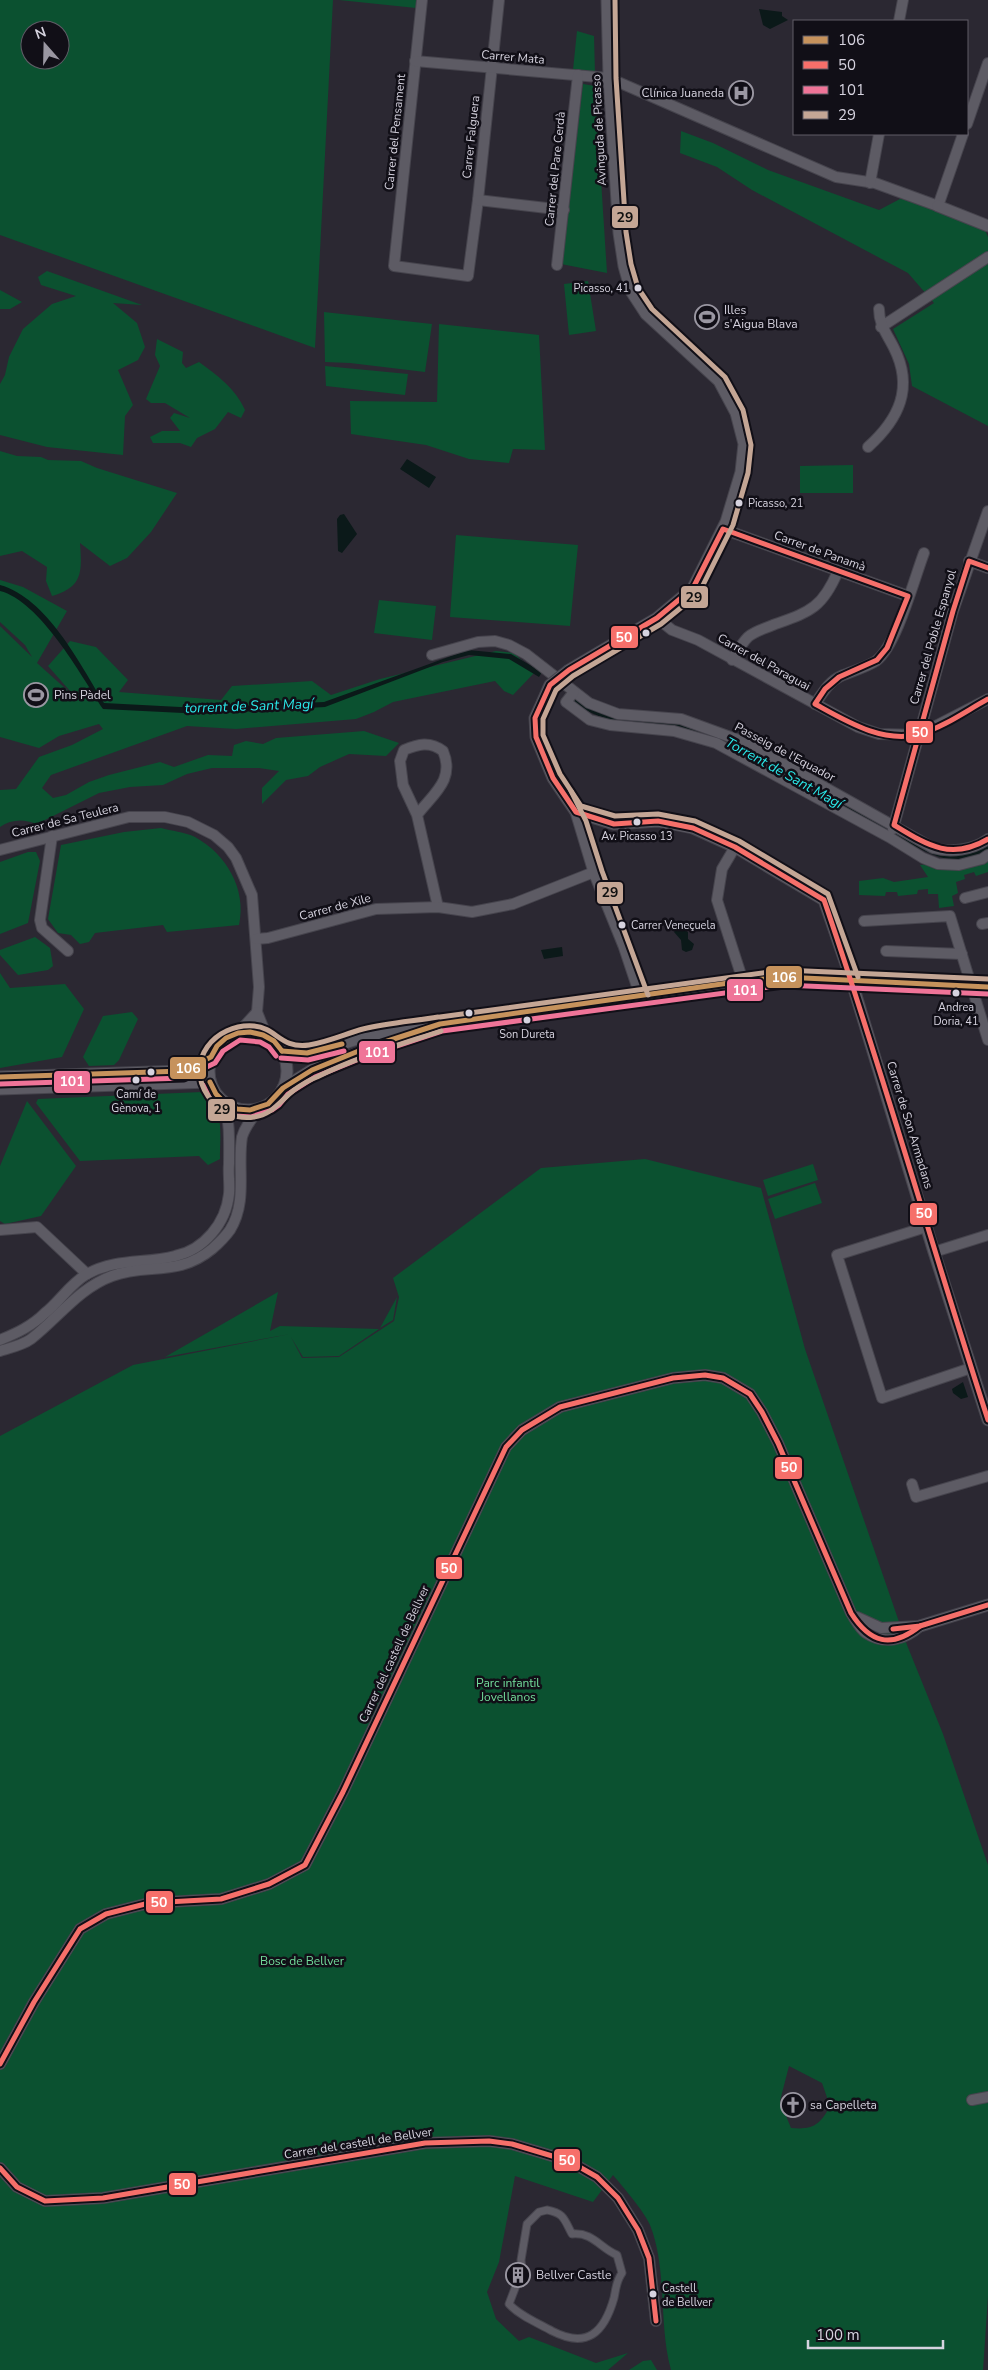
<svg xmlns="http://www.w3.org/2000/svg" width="988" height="2370" font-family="'Nunito Sans',sans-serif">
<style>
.green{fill:#0b5130;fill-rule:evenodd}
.water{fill:#0b1919}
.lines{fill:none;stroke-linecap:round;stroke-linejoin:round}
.stream{stroke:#0b1919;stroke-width:2.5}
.pedestrian-casing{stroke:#46444d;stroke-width:9}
.minor-casing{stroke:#46444d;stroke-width:12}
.tertiary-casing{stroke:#46444d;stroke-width:13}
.pedestrian{stroke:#5d5b64;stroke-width:7}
.minor{stroke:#5d5b64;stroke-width:10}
.tertiary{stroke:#5d5b64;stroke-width:11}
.tertiary-bridge-casing{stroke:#46444d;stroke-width:13;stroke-linecap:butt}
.tertiary-bridge{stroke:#5d5b64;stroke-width:11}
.bus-1-casing{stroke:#110f17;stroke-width:9}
.bus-2-casing{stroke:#110f17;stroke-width:9}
.bus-3-casing{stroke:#110f17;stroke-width:9}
.bus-4-casing{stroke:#110f17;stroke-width:9}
.bus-1{stroke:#c6925c;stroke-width:5}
.bus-2{stroke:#f66f6a;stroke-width:5}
.bus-3{stroke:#ef7498;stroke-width:5}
.bus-4{stroke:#c4a695;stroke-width:5}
.bus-dot{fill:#d6d3df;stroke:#110f17;stroke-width:2}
.labels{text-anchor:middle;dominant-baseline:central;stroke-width:5;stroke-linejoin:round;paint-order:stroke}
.bus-label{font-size:11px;fill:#d6d3df;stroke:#110f17}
.street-label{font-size:12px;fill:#d6d3df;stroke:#110f17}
.poi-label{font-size:12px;fill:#d6d3df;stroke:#110f17;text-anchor:start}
.park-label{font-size:12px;fill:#74df9d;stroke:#110f17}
.water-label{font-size:14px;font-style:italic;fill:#2ae8e9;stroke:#110f17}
.line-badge{stroke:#110f17;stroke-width:2}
.badge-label{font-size:14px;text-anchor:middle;font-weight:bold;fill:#fff}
.pale-badge-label{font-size:14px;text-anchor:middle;font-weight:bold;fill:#111}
</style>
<rect width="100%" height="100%" fill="#2b2832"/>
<g class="green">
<path d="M0,0H333L315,348L0,235ZM30,30H60V60H30Z"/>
<path d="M339,0H418L416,8Z"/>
<path d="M577,31L594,36L595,74L573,70Z"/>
<path d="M583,84L595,86L607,273L561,264Z"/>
<path d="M681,131L713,143L768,170L879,210L900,199L915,200L985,230L988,237V426L912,386L909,364L893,329L934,303L908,273L752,190L717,167L680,153Z"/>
<path d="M47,271L142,305L113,303L137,323L145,347L138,360L118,370L133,405L125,416L123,455L47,447L0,435V384L5,375L9,357L23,329L52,304L76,296L41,285L38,277Z"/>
<path d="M588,281L596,331L569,335L564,284Z"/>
<path d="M0,290L22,302L10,309H0Z"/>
<path d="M324,312L432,324L425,372L350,363L325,362Z"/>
<path d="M439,324L539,335L545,450L513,449L509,463L469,459L426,445L351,434L350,401L437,402Z"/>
<path d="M157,339L183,352L182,363L186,368L199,362C217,375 236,389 245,410L241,418L228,412L215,429L197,438L191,447L180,443H153L150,437L162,431H180L170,418L174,413L190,418L165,403H151L146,399L160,366L155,355Z"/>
<path d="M325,366L408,374L405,395L326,386Z"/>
<path d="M0,451L17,456L41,457L48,460L81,461L97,468L177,493L151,532L127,558L110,566L80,543C82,572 83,587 52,596L46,581L47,567L22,551L0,556Z"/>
<path d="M853,465V493H800V466Z"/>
<path d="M456,535L578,545L570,626L450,617Z"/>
<path d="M0,580L23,587L67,611L37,663L77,699L48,666L70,641L96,647L128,680L119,692L221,700L232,686L312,681L331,695L380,679L496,651L514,653L534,673L513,695L504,691L495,681L393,702L374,712L356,719L236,729L187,726L51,775L42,788L53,798L66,795L89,782L109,775L160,762L174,767L208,755L232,756L234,745L246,741L263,744L276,738L364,731L399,743L386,756L349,754L320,767L308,776L286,780L262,804V788L279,771L259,768H212L187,774L163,785L130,787L99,793L37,824C23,819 12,819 0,827V790L16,789L39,757L72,745L103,729L99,724L59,736L39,748L0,737V626L32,657L25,645L0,622Z"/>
<path d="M379,600L436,606L432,640L374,633Z"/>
<path d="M161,828C171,831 185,832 195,837C226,854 247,889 239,925L167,932L163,925L95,933L89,942L80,944L71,935L58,933L48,919L61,845L124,832Z"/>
<path d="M28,852H36L40,861L28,923L0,934V862Z"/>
<path d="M988,857V872L976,876L974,872L964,875L965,879L956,882L958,893L952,896L954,906L939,908L938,894H928V889L918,890L917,894L898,896L897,892H886L885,896L859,895V881L883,878L894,882L928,877L920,865Z"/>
<path d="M35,937L50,948L53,966L48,970L18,975L0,955V950Z"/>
<path d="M0,973L10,988L65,984L84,1009L62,1057L0,1068Z"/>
<path d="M132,1012L138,1019L119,1060L114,1065L89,1066L83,1057L103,1016Z"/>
<path d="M202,1092C225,1106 220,1135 220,1159L208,1165L199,1156L80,1161L36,1103L38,1099Z"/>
<path d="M27,1101L76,1166L41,1216L5,1224L0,1221V1166Z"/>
<path d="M645,1159L761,1188L805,1349L907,1645L943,1734L988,1865V2296L983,2370H671C658,2323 668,2271 650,2225C644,2211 623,2187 613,2175L593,2202L515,2176L499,2262L487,2292L496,2319L519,2341L529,2337L596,2363L628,2353L608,2370H0V1436L133,1365L290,1334L165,1357L278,1292L270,1331L280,1326L379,1329L339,1356L303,1357L291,1337L302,1358L339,1357L394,1321L399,1297L393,1278L541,1168ZM789,2066L822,2083L830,2106C820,2125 813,2130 791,2128L780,2101Z"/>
<path d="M813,1164L818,1180L768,1196L763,1180Z"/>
<path d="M815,1183L822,1203L775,1219L768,1199Z"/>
<path d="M397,1297L393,1320L380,1328Z"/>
<path d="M651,2360L657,2370H629L643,2361Z"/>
</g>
<g class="water">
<path d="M759,9L782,12V16L788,20L770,29L763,25Z"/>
<path d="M407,459L436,477L429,488L400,469Z"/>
<path d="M344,514L357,534L342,553L338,551L337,519L340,515Z"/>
<path d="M0,585C47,598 80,664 104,703L199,708L324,702L468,650L511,654L542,672L539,677L509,659L469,655L443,662L325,707L203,714L103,709C81,675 40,601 0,591Z"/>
<path d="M576,697L643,718V725C614,721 597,719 573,702Z"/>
<path d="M649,718L710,730L776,762L773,769C726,743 704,729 650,725Z"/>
<path d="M785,768L882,821L879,827L782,774Z"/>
<path d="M906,835C938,852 954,865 988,843V850C958,871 932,855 903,840Z"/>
<path d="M678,927L688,932V939L694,944L692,950L686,952L682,950L681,940L674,932Z"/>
<path d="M562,947L563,956L544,959L541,950Z"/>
<path d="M963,1382L968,1397L961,1399L953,1393L952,1389Z"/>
</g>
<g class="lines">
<g class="stream">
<path d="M640,721L652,723"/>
<path d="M770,766L785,774"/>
<path d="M878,824L906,840"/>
</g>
<defs>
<path id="pedestrian" d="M547,2210C564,2213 564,2219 572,2234C593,2232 600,2248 617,2255L622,2273C616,2281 616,2289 614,2298C604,2333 587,2349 552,2331C538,2323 520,2316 509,2304L522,2270L521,2260L527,2224L539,2212Z"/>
<g id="minor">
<path d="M422,0L394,266L468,276L478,200L499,0"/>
<path d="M899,21L903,0"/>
<path d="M415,61L609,78L836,177L875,183L938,206L963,134"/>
<path d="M967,124L988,63"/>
<path d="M870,183L879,134"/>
<path d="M478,200L564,210"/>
<path d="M557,265L578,75"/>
<path d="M881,327L988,257"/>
<path d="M868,447C899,419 914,388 894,348C887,334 879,325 879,309"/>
<path d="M723,529L908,596"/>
<path d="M969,561L988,568"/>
<path d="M657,618L672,630L698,640L858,727L879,734L918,735L988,699"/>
<path d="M432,655L478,642L495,641L509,645L526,654L589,703L618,714L681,719L744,742L933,848C951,853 973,850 988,839"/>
<path d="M732,660C737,652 742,643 748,637C755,631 764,629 773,625C809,612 822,609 838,571"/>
<path d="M574,692L566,702L590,720L610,725L674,731L716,743L889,837L923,858L938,864L959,865L982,859L988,855"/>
<path d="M815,704C822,694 829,681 841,676C852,671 865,668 876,661C897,645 914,579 924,553"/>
<path d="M417,815C434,793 455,780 443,751C430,741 418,744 404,750L400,761L403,785L417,815L438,907"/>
<path d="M893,829L953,611L988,511"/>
<path d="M52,836L40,920L42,928L68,951"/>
<path d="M735,847L722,869L717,900L743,981"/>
<path d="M0,850L129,817H165L188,822L214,835L228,847L236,858L252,895L259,987L257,1012"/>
<path d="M965,898L988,892"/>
<path d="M864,921L950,916L988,1040"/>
<path d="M982,924L988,923"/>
<path d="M256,939L268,938L376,909L438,907L472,912L513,904L594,872"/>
<path d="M886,951L962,954"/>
<path d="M238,1033L257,1012L267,1037"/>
<path d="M926,1227L837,1255L882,1398L971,1368"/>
<path d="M0,1230L37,1227L87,1274"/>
<path d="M934,1252L988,1235"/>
<path d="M0,1340C17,1333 32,1326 45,1313C60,1301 70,1284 87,1274C117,1258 144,1264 175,1256C204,1250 226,1223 229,1194C230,1184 228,1174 229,1164C229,1143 230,1124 225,1103"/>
<path d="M0,1351C10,1348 23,1345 31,1339C58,1318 79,1288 112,1276C148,1263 178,1277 212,1249C219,1243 225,1237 230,1230C248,1201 237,1168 242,1137C245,1126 253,1117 260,1108"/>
<path d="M912,1484L916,1497L988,1476"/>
<path d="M857,1617L881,1628L920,1626"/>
<path d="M0,2064L34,2002L80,1929L106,1914L149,1903L221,1899L269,1884L305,1865L343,1792L506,1447L522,1430L560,1407L673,1378L705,1375L723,1378L750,1394L762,1412L778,1443L851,1613C855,1619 860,1629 866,1633C884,1645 905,1640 920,1626"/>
<path d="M972,2100L988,2097"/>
<path d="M0,2168L17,2187L45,2201L103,2198L425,2143L489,2141L512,2144L569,2161L597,2177L618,2198L638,2230L649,2258L656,2321"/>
</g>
<g id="tertiary">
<path d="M938,206L988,226"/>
<path d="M569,670L657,618L693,588L726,522L741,472L744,444L736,413L719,381L646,314L631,291L624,266L619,233L609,78L607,0"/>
<path d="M542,703L535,718L536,737L553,778L576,812L594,872L624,946L641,997"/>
<path d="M576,812L614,824L658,821L693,828L735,847L824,900L851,979L934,1252L988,1420"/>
<circle cx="248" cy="1071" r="39"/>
<path d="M282,1051L307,1053L327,1049L366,1036L496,1015L784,977L988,987"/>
<path d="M0,1077L183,1071L211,1057"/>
<path d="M283,1088L312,1070L404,1036"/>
<path d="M0,1089L210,1082"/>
<path d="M920,1626L988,1605"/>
</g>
</defs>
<use href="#pedestrian" class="pedestrian-casing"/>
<use href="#minor" class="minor-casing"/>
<use href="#tertiary" class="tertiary-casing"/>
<use href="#pedestrian" class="pedestrian"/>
<use href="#minor" class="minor"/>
<use href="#tertiary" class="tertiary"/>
<defs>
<path id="tertiary-bridge" d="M542,703L550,685L569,670"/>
</defs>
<use href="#tertiary-bridge" class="tertiary-bridge-casing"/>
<use href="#tertiary-bridge" class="tertiary-bridge"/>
<defs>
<g id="bus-1">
<path d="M282,1051L307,1053L342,1044"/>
<path d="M0,1077L183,1071L211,1057L217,1046L226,1038L238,1033L250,1032L263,1035L274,1041L282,1051"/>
<path d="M210,1082L216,1094L225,1103L237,1109L250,1110L268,1104L283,1088L312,1070L366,1048L440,1024L743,981L784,977L988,987"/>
</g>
<g id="bus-2">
<path d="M988,568L969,561L953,611L894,825C927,845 951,861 988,839"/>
<path d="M988,699C966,711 944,727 920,734C883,744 846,721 815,704L825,689L839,677L877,660L887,648L908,596L723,529L693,588L657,618L569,670L550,685L535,718L536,737L553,778L576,812L614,824L658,821L693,828L735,847L824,900C883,1072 932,1247 988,1420"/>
<path d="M893,1629L920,1626L988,1605"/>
<path d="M0,2064L34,2002L80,1929L106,1914L149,1903L221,1899L269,1884L305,1865L343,1792L506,1447L522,1430L560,1407L673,1378L705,1375L723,1378L750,1394L762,1412L778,1443L851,1613C870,1643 891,1649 920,1626"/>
<path d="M0,2168L17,2187L45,2201L103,2198L425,2143L489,2141L512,2144L569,2161L597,2177L618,2198L638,2230L649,2258L656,2321"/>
</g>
<g id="bus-3">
<path d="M281,1058L308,1060L344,1051"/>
<path d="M0,1084L184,1078L215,1063L223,1051L240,1040L260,1042L269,1047L276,1056"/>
<path d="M203,1085L210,1099L221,1109L235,1116L251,1117L272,1110L279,1105L288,1094L315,1077L369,1055L442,1031L784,985L988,994"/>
</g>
<g id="bus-4">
<path d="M615,0L616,78L626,232L631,264L638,288L652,309L725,377L743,410L751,445L748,473L733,525L699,593L661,624L573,676L556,690L543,719V735L560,774L581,806L615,816L658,814L695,821L739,841L828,894L858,977"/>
<path d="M571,791L586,821L602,871L648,995"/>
<path d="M438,1017C414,1021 387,1023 363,1029C345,1034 328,1042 309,1045C280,1049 277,1028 254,1026C215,1023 184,1061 208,1096C218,1111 236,1120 254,1117C272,1115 281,1100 294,1090C301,1085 309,1080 317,1077C357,1057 399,1045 441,1031"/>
<path d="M440,1017L784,970L988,979"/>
</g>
</defs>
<use href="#bus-1" class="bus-1-casing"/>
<use href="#bus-2" class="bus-2-casing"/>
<use href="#bus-3" class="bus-3-casing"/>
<use href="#bus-4" class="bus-4-casing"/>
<use href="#bus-1" class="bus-1"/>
<use href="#bus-2" class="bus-2"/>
<use href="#bus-3" class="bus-3"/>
<use href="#bus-4" class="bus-4"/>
</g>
<defs>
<symbol id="hospital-ring" viewBox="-11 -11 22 22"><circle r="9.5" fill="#110f17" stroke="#9a97a2" stroke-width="1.5"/><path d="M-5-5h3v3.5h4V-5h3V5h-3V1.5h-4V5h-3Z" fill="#9a97a2"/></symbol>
<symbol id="stadium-ring" viewBox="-11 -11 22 22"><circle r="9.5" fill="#110f17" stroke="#9a97a2" stroke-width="1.5"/><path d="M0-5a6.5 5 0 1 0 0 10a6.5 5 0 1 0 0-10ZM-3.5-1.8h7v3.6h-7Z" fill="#9a97a2"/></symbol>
<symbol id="church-ring" viewBox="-11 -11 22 22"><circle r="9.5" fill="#110f17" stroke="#9a97a2" stroke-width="1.5"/><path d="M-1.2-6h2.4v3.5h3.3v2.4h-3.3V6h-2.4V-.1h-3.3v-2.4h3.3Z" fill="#9a97a2"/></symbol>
<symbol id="building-ring" viewBox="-11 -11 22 22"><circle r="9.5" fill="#110f17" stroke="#9a97a2" stroke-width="1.5"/><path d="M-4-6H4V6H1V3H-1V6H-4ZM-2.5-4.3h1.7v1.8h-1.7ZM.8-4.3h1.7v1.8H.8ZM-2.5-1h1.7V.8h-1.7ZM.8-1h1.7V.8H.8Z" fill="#9a97a2"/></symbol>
</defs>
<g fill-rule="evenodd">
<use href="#hospital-ring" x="727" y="79" width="28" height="28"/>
<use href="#stadium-ring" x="693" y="303" width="28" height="28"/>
<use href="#stadium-ring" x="22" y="681" width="28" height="28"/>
<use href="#church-ring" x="779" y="2091" width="28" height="28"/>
<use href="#building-ring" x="504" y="2261" width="28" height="28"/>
</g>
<g class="bus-dot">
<circle cx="638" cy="288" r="4.5"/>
<circle cx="739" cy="503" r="4.5"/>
<circle cx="646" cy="633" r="4.5"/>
<circle cx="637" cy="822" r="4.5"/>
<circle cx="622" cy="925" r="4.5"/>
<circle cx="956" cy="993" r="4.5"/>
<circle cx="469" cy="1013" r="4.5"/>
<circle cx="527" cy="1020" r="4.5"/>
<circle cx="151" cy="1072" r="4.5"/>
<circle cx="136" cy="1080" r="4.5"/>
<circle cx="653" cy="2294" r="4.5"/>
</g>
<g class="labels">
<g class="bus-label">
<text x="629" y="288" text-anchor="end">Picasso, 41</text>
<text x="748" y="503" text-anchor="start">Picasso, 21</text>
<text x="637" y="836">Av. Picasso 13</text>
<text x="631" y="925" text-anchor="start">Carrer Veneçuela</text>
<text x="956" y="1007">Andrea<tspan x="956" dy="14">Doria, 41</tspan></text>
<text x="527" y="1034">Son Dureta</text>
<text x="136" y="1094">Camí de<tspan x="136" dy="14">Gènova, 1</tspan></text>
<text x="662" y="2288" text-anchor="start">Castell<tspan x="662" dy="14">de Bellver</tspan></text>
</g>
<g class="street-label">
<text transform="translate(513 57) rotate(5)">Carrer Mata</text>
<text transform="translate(599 130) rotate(-93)">Avinguda de Picasso</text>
<text transform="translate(395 132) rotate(-84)">Carrer del Pensament</text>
<text transform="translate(471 137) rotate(-84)">Carrer Falguera</text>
<text transform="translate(555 169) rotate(-84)">Carrer del Pare Cerdà</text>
<text transform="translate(820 551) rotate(20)">Carrer de Panamà</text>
<text transform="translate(933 637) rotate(-74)">Carrer del Poble Espanyol</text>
<text transform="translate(764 662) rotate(29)">Carrer del Paraguai</text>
<text transform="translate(785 752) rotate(28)">Passeig de l'Equador</text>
<text transform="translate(65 820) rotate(-14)">Carrer de Sa Teulera</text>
<text transform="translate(335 907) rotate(-15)">Carrer de Xile</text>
<text transform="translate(910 1125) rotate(73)">Carrer de Son Armadans</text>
<text transform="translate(394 1654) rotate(-65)">Carrer del castell de Bellver</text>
<text transform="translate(358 2143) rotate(-9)">Carrer del castell de Bellver</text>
</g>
<g class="poi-label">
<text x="724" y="93" text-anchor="end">Clínica Juaneda</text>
<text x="724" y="310">Illes<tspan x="724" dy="14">s'Aigua Blava</tspan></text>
<text x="54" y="695">Pins Pàdel</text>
<text x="810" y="2105">sa Capelleta</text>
<text x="536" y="2275">Bellver Castle</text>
</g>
<g class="park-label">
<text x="508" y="1683">Parc infantil<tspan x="508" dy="14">Jovellanos</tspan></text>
<text x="302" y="1961">Bosc de Bellver</text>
</g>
<g class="water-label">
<text transform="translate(249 706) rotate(-2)">torrent de Sant Magí</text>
<text transform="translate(784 773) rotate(29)">Torrent de Sant Magí</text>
</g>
</g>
<g class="line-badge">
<rect x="611" y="205" width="28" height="24" rx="5" fill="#c4a695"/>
<rect x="680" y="585" width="29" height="24" rx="5" fill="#c4a695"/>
<rect x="610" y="625" width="29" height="24" rx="5" fill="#f66f6a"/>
<rect x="905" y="720" width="29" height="24" rx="5" fill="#f66f6a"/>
<rect x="596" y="881" width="28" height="24" rx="5" fill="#c4a695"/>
<rect x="765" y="965" width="38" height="24" rx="5" fill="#c6925c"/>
<rect x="726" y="978" width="38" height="24" rx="5" fill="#ef7498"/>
<rect x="358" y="1040" width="38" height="24" rx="5" fill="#ef7498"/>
<rect x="169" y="1056" width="38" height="24" rx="5" fill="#c6925c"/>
<rect x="53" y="1070" width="38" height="24" rx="5" fill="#ef7498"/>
<rect x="207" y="1098" width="29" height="24" rx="5" fill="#c4a695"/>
<rect x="909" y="1202" width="29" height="24" rx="5" fill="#f66f6a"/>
<rect x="774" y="1456" width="29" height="24" rx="5" fill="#f66f6a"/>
<rect x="435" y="1556" width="28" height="24" rx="5" fill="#f66f6a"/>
<rect x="145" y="1890" width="29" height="24" rx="5" fill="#f66f6a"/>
<rect x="553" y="2148" width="28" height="24" rx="5" fill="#f66f6a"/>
<rect x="168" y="2172" width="29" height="24" rx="5" fill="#f66f6a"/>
</g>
<g class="badge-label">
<text x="624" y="642">50</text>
<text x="920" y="737">50</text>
<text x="784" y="982">106</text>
<text x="745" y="995">101</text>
<text x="377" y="1057">101</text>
<text x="188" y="1073">106</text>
<text x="72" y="1086">101</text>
<text x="924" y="1218">50</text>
<text x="789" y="1472">50</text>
<text x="449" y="1573">50</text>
<text x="159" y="1907">50</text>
<text x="567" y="2165">50</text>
<text x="182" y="2189">50</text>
</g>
<g class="pale-badge-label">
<text x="625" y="222">29</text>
<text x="694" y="602">29</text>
<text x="610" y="897">29</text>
<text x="222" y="1114">29</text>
</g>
<rect x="793" y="20" width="175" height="115" fill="#110f17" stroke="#605d67"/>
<rect x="803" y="36" width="25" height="8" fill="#c6925c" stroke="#605d67"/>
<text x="838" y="45" font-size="15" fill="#d6d3df">106</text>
<rect x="803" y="61" width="25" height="8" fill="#f66f6a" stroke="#605d67"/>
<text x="838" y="70" font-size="15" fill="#d6d3df">50</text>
<rect x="803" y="86" width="25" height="8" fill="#ef7498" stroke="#605d67"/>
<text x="838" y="95" font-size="15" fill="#d6d3df">101</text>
<rect x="803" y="111" width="25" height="8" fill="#c4a695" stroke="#605d67"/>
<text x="838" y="120" font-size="15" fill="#d6d3df">29</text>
<g transform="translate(45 45) rotate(340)"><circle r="24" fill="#110f17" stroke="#605d67"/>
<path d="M0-4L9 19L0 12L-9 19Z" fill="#9a97a2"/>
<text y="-8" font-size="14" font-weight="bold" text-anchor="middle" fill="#d6d3df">N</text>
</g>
<path d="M808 2340v8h135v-8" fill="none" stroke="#d6d3df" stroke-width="2.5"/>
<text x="816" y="2340" font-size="15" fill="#d6d3df" stroke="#110f17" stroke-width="4" paint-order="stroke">100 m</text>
</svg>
